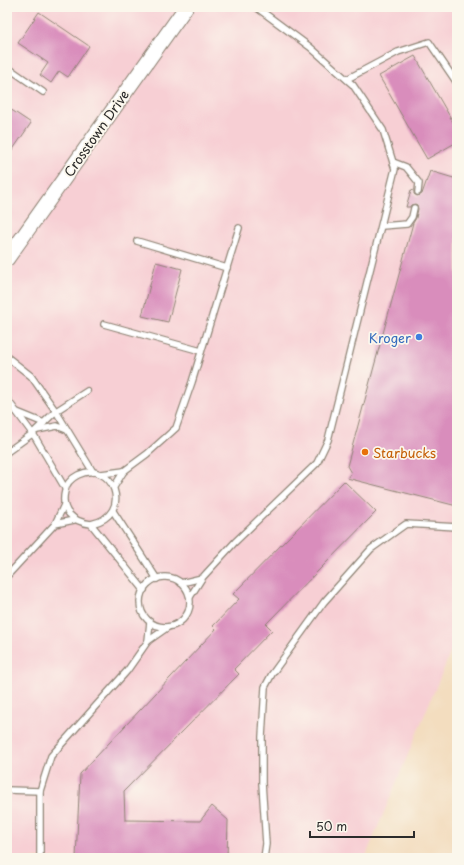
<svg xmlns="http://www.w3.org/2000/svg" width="464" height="865" font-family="'Playpen Sans',sans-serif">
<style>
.built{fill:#f7cfd4}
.building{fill:#d98dbc}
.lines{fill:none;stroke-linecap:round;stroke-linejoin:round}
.service-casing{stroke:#8f8475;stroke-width:8}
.tertiary-casing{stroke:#8f8475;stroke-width:16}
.service{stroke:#fff;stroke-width:5.5}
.tertiary{stroke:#fff;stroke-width:14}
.shop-dot{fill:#3f7fe0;stroke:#fbf7ec;stroke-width:1.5}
.food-dot{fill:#e8710a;stroke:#fbf7ec;stroke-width:1.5}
.labels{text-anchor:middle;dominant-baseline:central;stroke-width:3.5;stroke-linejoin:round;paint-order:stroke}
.street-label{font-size:13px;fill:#2b2b2b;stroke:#fbf7ec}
.shop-label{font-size:13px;fill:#366cbe;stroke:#fbf7ec;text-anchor:end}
.food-label{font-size:13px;fill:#c56008;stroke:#fbf7ec;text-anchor:start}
</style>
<rect width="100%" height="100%" fill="#fbf7ec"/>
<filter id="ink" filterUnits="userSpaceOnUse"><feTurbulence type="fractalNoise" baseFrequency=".025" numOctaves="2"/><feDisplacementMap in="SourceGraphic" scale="8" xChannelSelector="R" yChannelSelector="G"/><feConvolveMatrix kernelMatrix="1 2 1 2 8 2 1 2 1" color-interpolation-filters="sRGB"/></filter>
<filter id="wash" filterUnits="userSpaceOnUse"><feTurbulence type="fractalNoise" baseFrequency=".012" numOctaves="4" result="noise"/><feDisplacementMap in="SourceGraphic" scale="16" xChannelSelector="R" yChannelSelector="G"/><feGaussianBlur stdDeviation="0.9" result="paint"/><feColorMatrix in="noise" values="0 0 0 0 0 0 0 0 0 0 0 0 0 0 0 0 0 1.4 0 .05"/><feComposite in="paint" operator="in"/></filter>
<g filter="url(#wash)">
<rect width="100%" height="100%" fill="#f3ddbf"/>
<path class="built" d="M7,7H457V644L451,651L365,858H7Z"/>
<g id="blocks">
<g class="building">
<path d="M39,12L89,46L68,77L59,71L51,83L40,75L48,63L18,43Z"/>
<path d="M415,56L457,129V142L427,159L379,76Z"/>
<path d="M7,107L31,123L7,158Z"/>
<path d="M430,171L457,179V506L347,478L351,473L347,466L413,223L416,218L418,209L417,205L415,204L411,205L410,207H406L411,190L414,191V194L417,196L422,194Z"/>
<path d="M156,262L182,269L168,322L142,316Z"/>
<path d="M344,481L376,512L266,624L272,630L234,669L239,674L124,791L125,820L200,821L212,806L228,820L227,858H76L80,774L216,629L213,626L239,599L233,594Z"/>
</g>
</g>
</g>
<g filter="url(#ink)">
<use href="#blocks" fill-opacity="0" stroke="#8f8475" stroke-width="1"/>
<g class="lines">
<defs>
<g id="service">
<path d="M7,67L43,92"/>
<path d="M347,79L398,52L429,42L457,83"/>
<path d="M393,162L406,167L419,183L418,192"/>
<path d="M382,226L407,224L412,217L414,208"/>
<path d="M137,241L227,268"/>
<path d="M104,324L201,351"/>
<path d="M7,357L31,376L57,413L93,472"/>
<path d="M7,399L35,437L65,488"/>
<path d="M17,412L44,423"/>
<path d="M37,430L57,426L67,430"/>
<path d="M7,452L32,434L56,411L87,391"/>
<path d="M101,474L124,471"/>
<path d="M114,487L124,471L147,454L176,428L192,382L239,228"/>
<path d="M113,511L157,579"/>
<path d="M55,524L74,520"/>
<path d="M91,524C135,515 113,458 78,475C72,478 66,484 65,491C60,511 73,522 91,524L144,590"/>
<path d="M7,576L55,524L64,505"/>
<circle cx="165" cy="602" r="25"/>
<path d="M181,583L202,578"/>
<path d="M190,597L202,578L235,542L317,463L328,440L395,169L383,130L353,85L310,47L256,7"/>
<path d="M148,641L150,622"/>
<path d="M7,790L40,791"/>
<path d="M40,858V791L51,756L127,671L148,641L168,627"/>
<path d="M264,858L266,844L262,783V737L265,687L272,674L324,602L371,549L406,524L457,527"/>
</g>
<path id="tertiary" d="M7,259L186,7"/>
</defs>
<use href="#service" class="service-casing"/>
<use href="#tertiary" class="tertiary-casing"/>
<use href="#service" class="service"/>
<use href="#tertiary" class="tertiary"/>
</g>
</g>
<circle class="shop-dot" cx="419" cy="337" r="4"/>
<circle class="food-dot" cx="365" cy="452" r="4"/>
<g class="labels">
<g class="street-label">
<text transform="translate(96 133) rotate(-55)">Crosstown Drive</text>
</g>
<g class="shop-label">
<text x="411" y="337">Kroger</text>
</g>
<g class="food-label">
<text x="373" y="452">Starbucks</text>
</g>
</g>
<rect width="464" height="865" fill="none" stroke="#fbf7ec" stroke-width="24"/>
<path d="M310 831v6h104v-6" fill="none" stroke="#2b2b2b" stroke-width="2"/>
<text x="316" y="831" font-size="12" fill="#2b2b2b" stroke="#fbf7ec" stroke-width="3" paint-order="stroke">50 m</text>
</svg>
